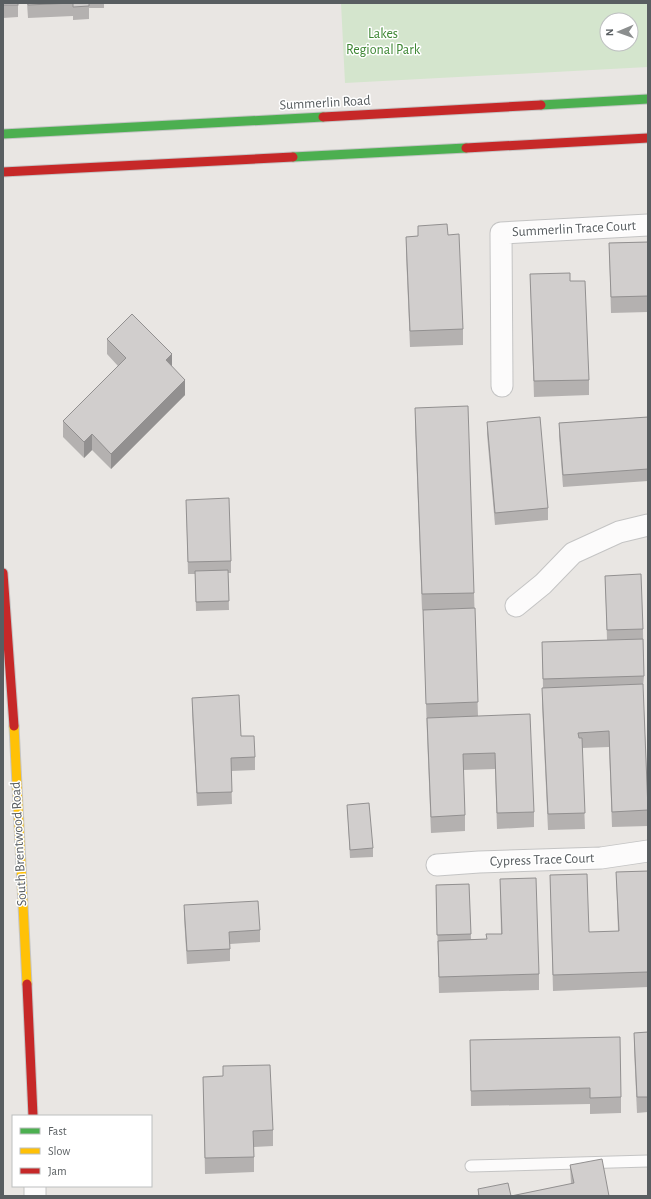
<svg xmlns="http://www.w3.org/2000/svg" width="651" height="1199" font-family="'Alegreya Sans',sans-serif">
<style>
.green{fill:#d4e5cd;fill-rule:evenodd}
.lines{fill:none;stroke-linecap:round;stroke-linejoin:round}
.lane-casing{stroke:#c4c4c4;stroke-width:13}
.street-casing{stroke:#c4c4c4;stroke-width:23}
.fast-casing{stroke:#c4c4c4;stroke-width:11}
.slow-casing{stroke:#c4c4c4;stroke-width:11}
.jam-casing{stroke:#c4c4c4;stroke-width:11}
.lane{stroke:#fcfbfb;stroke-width:11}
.street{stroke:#fcfbfb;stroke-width:21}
.fast{stroke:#4caf50;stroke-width:9}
.slow{stroke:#ffc107;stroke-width:9}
.jam{stroke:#c62828;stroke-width:9}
.wall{fill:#b4b1b0}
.shaded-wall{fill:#929090}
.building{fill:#d1cecd;stroke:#929090}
.labels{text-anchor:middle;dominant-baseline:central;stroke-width:3;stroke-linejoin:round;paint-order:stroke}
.park-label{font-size:14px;fill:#3d8633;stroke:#fff}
.street-label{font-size:14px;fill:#595e61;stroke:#fff}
</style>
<rect width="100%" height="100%" fill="#e9e6e3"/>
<path class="green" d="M341,3H648V67L345,83ZM607,20H631V44H607Z"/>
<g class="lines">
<defs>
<path id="lane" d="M471,1166L648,1161"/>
<g id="street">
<path d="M502,386L501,233L648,225"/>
<path d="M516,606L543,584L573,553L619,532L648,525"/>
<path d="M437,865L479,862L601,858L648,851"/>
<path d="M35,1186V1196"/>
</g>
<g id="fast">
<path d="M541,105L648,99"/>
<path d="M3,134L323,117"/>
<path d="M293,157L466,148"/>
</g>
<path id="slow" d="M14,726L27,984"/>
<g id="jam">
<path d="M323,117L541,105"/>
<path d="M466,148L648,138"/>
<path d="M3,172L293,157"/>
<path d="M3,573L14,726"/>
<path d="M27,984L33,1116"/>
</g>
</defs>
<use href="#lane" class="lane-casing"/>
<use href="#street" class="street-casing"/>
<use href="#fast" class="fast-casing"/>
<use href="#slow" class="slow-casing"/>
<use href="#jam" class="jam-casing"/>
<use href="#lane" class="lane"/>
<use href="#street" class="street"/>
<use href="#fast" class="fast"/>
<use href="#slow" class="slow"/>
<use href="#jam" class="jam"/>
</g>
<g class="wall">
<path d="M3,3H18V17L3,18Z"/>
<path d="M27,3H104V8H89V19L73,20V16L28,18Z"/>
<path d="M418,226L448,235L463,329V345L410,347L406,253V237L418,236Z"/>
<path d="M648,242V312L611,313L609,243Z"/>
<path d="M530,274L570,281L589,380V395L534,397Z"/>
<path d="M107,339L172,367L185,395L111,469L92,450L84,458L63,437V421L118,366L107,354Z"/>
<path d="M415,408L474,593L478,716L534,812V827L497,829L495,769L463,770L465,815V831L431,833L427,734L423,610H422L415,424Z"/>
<path d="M648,417V481L563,487L559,436V423Z"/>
<path d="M487,422L548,508V520L495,525L487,434Z"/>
<path d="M186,500L231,561V573H228L229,610L196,611L195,574H188Z"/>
<path d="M605,576L643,629L644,676L643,688L648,802V826L612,827L609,747L582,748L585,829L548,830L542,704L543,688L542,642L607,640Z"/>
<path d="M192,698L241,736L255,757V770L231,771L232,804L197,806L192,710Z"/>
<path d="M347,805L373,848V857L350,858Z"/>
<path d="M648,871V987L553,991L550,875L589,932L618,931L616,872Z"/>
<path d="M500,879L539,974V990L439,993L436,885L469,884L471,939H486L501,934Z"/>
<path d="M184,905L260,930V942L230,944V961L187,964L184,918Z"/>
<path d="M648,1032V1112L637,1113L634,1049V1033Z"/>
<path d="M470,1040L621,1097V1113L590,1114V1104L471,1106Z"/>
<path d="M223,1066L273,1130V1146L254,1147V1172L205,1174L203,1077L223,1076Z"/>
<path d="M570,1165L609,1196H478V1189L511,1196L571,1184Z"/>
</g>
<g class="shaded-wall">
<path d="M172,354V370L166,360Z"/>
<path d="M185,380V395L111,469V454Z"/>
<path d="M92,434V450L84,458V442Z"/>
</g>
<g class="building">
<rect x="3" y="3" width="15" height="2"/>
<path d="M28,3H89V6L73,7V3L28,5Z"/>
<path d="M447,224L448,235L459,234L463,329L410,331L406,237L418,236V226Z"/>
<path d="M648,242V296L611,297L609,243Z"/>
<path d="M570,273V281H585L589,380L534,381L530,274Z"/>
<path d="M132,314L172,354L166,360L185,380L111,454L92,434L84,442L63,421L126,358L107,339Z"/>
<path d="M468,406L474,593L422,594L415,408Z"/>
<path d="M540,417L548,508L495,513L487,422Z"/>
<path d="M648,417V469L563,475L559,423Z"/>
<path d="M229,498L231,561L188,562L186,500Z"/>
<path d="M228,570L229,601L196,602L195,571Z"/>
<path d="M641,574L643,629L607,630L605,576Z"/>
<path d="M475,608L478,702L426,704L423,610Z"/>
<path d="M643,639L644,676L543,679L542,642Z"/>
<path d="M643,684L648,810L612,812L609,731L578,733L579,738H582L585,813L548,814L542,688Z"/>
<path d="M239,695L241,736H254L255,757L231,758L232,792L197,793L192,698Z"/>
<path d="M530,714L534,812L497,813L495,753L463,754L465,815L431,817L427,718Z"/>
<path d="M369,803L373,848L350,850L347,805Z"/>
<path d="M648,871V972L553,975L550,875L587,874L589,932L619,931L616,872Z"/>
<path d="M536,878L539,974L439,977L438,941L487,939L486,934H502L500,879Z"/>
<path d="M469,884L471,934L437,935L436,885Z"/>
<path d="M258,901L260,930L229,932L230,949L187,951L184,905Z"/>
<path d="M648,1032V1097H637L634,1033Z"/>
<path d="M620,1037L621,1097L590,1098V1088L471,1091L470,1040Z"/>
<path d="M270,1065L273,1130L253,1131L254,1157L205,1158L203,1077L223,1076V1066Z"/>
<path d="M602,1159L609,1196H479L478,1189L508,1183L511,1196L574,1183L570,1165Z"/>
</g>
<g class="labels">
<g class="park-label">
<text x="383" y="34">Lakes<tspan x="383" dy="16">Regional Park</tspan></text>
</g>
<g class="street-label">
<text transform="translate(325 103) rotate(-3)">Summerlin Road</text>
<text transform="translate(574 229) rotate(-3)">Summerlin Trace Court</text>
<text transform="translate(19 844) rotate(-93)">South Brentwood Road</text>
<text transform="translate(542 860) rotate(-2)">Cypress Trace Court</text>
</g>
</g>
<rect width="651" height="1199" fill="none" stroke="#595e61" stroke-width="8"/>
<rect x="12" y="1115" width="140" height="72" fill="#ffffff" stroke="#bdbfc0"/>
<rect x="20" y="1128" width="20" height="6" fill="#4caf50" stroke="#bdbfc0"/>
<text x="48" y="1135" font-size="12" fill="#595e61">Fast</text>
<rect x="20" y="1148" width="20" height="6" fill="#ffc107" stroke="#bdbfc0"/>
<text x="48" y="1155" font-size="12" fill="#595e61">Slow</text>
<rect x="20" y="1168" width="20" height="6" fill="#c62828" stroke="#bdbfc0"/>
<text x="48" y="1175" font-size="12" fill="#595e61">Jam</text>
<g transform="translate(619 32) rotate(268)"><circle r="19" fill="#ffffff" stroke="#bdbfc0"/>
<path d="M0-3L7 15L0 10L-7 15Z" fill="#8b8e8e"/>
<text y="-6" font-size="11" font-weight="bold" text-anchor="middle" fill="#595e61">N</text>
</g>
</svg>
